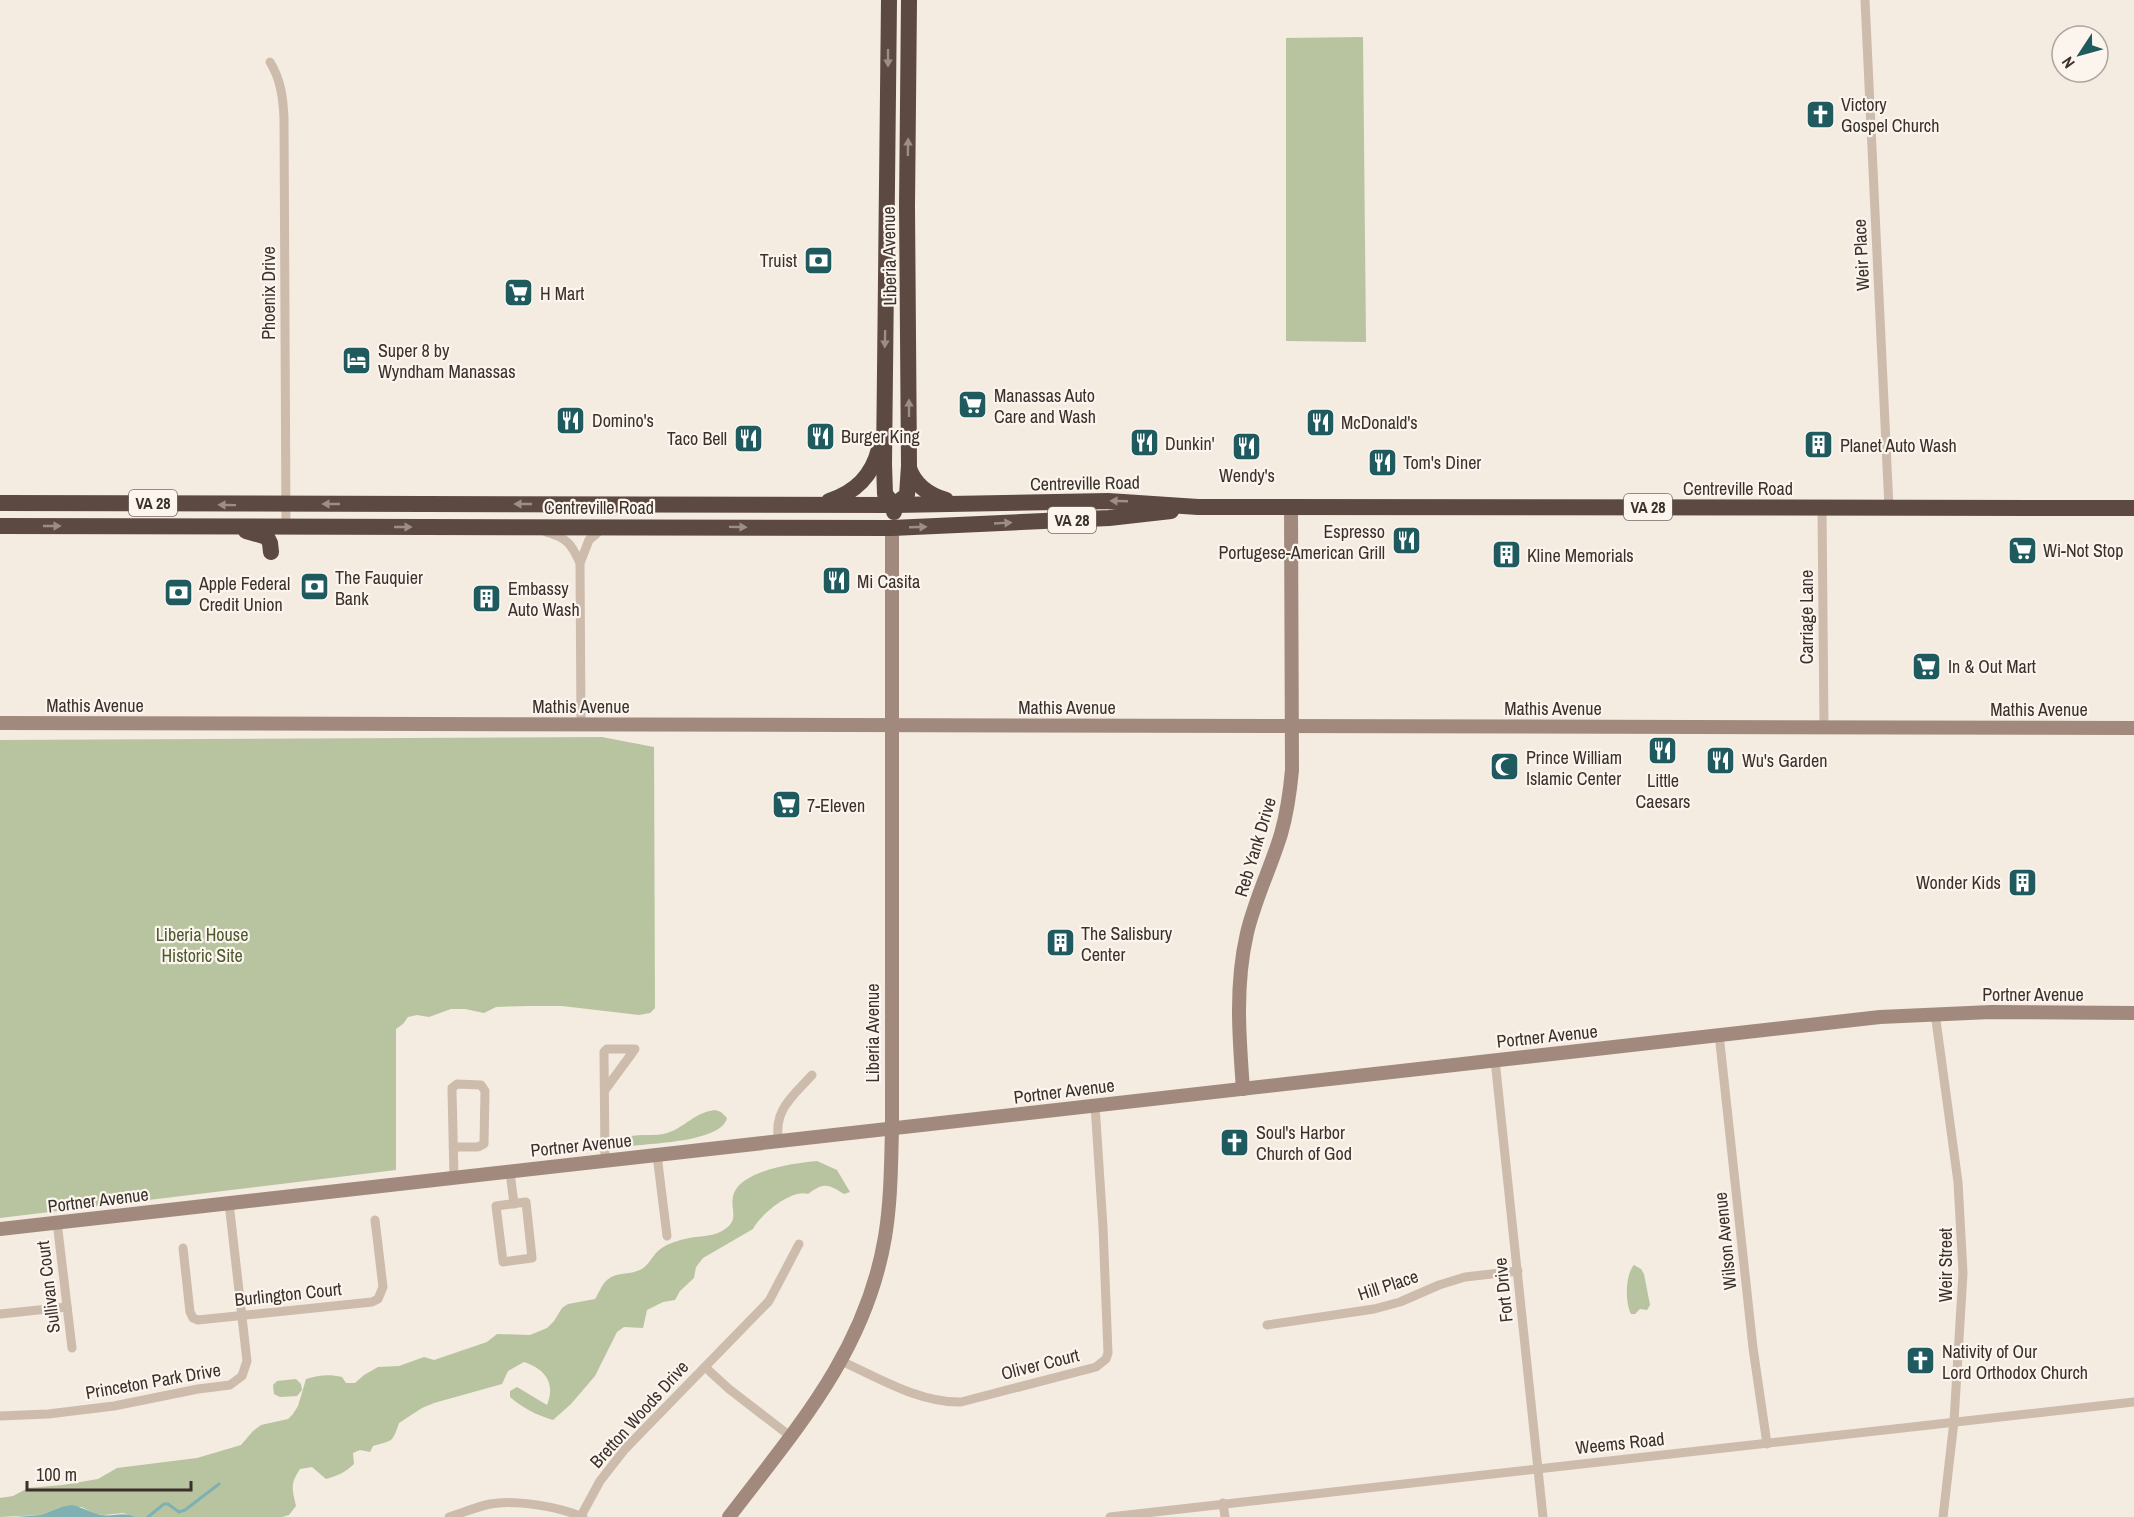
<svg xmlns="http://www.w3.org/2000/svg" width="2134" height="1517" font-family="'Archivo Narrow',sans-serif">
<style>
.green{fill:#b8c4a0}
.water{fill:#7fb0b2}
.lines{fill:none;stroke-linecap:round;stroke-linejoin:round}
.stream{stroke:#7fb0b2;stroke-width:3}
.street{stroke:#cdbbac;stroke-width:9}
.secondary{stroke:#a18a7d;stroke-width:14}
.highway{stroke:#5c4a42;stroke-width:16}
.oneway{fill:#9c8e87}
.labels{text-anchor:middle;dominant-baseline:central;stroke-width:4.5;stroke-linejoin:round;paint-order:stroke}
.shield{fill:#fbf5ee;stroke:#756b66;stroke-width:1.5}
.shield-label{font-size:16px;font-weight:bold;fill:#3b302b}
.poi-label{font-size:18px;fill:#3b302b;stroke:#fbf5ee;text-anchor:start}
.street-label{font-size:18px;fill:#3b302b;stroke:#fbf5ee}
.park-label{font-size:18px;fill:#4a5a2e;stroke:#fbf5ee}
</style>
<rect width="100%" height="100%" fill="#f4ebe1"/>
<g class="green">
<path d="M1363,37L1366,342L1286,341V38Z"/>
<path d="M602,737L654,747L655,1008L650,1013L639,1015L562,1006H527L496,1007L484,1013L465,1009H451L429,1017L417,1015L408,1017L403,1024L396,1029V1170L0,1218V740Z"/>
<path d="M715,1110L721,1112L727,1118C721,1142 653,1143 631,1146L626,1143L628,1137C641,1133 654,1137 667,1133C686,1127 693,1113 715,1110Z"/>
<path d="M817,1161L837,1170L850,1192L844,1194C828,1184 824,1182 808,1194C791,1189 760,1215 753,1229L703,1258L696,1267L694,1278L680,1291L675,1300L663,1302L647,1310L643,1328L624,1327L617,1332L595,1376L571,1404L553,1420C536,1415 523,1408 510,1397V1391L517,1387L547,1405C556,1383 545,1369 524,1362L508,1371L502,1384L434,1403L422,1408L399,1423C392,1444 392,1440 373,1446L370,1452L360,1450L353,1453L354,1464C346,1472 337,1476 326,1479L312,1467L300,1469C290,1484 292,1488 296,1506L289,1515L282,1517H136L123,1513L104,1515L94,1514L82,1507H61L41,1515L0,1517V1498L13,1496L28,1488L63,1485L98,1479L117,1468L197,1458L241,1445L253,1431L261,1425L288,1419L293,1414L298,1406L306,1379C319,1375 329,1374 342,1377L346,1383H355L364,1375L378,1367L399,1366L424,1357L434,1360L487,1342L497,1334L530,1335L547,1328L554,1321L562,1308L568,1304L595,1299C599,1293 602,1284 607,1280C616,1272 627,1275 637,1271C647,1268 650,1260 656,1253C663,1245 676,1241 685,1239C696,1236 711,1237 720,1232C743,1220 728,1210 734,1193C743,1170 795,1163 817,1161Z"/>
<path d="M1634,1265L1641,1269L1644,1274L1650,1305L1647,1310L1640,1309L1635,1314H1631C1625,1302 1625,1275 1634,1265Z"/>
<path d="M296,1379L301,1384L302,1390L297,1396L280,1397L274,1394L273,1385L277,1381Z"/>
</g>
<path class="water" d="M72,1505C82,1507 91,1513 101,1515C115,1517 122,1511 136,1517H15L41,1515L61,1507Z"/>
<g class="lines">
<path class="stream" d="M148,1517L164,1504H168L179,1512L185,1510L219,1484"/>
<g class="street">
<path d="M1865,0L1889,508"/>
<path d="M270,62C281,80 283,98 284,118L286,526"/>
<path d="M1822,508L1824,727"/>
<path d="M546,532C567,538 571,543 580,563"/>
<path d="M581,724L580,563L589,540L603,528"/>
<path d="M1935,1013L1958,1182L1963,1273L1954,1421L1943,1517"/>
<path d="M1719,1034L1753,1348L1767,1444"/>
<path d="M1495,1060L1543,1517"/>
<path d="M605,1090L635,1049H607L604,1052L605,1161"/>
<path d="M779,1141C772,1111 794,1095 812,1075"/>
<path d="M453,1147H478L484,1144L485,1091L481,1085L457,1084L452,1088V1090L454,1178"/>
<path d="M657,1155L667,1236"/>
<path d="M510,1172L514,1204"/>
<path d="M526,1202L532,1258L503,1262L496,1206Z"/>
<path d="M57,1222L72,1348"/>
<path d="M183,1248L190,1312L193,1318L198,1320L372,1302L378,1299L383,1287L375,1220"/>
<path d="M0,1314L67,1307"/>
<path d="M1267,1325L1374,1309L1400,1302L1439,1285L1465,1277L1518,1271"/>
<path d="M841,1361C879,1378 919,1403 961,1402L1096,1367L1106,1359L1108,1353L1103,1227L1095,1105"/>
<path d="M705,1367L729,1389L790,1436"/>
<path d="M0,1416L48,1414L114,1406L198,1389L230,1385L242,1376L247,1361L229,1203"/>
<path d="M1223,1503L1225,1517"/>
<path d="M581,1516L600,1481L625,1449L769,1301L799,1244"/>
<path d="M449,1517C462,1513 476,1507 490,1504C515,1499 559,1507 583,1517"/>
<path d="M1110,1517L2134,1402"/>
</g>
<g class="secondary">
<path d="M0,723L2134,728"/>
<path d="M1243,1089C1239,1036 1235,985 1247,933C1255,899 1271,867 1281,834C1287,813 1290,792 1292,770L1291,507"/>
<path d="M0,1229L1880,1017L1991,1012L2134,1013"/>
<path d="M729,1517C796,1429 866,1351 885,1237C891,1201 891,1165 892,1128V528"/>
</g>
<g class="highway">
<path d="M889,0L884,464L885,494L894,505V512"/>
<path d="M909,468C915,486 929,495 946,500"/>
<path d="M829,501C856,492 872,476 879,449"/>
<path d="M0,503L894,505L1108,501L1198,507L2134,508"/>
<path d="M894,505L907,495L909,466L907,206L909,0"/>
<path d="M0,526L892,528L1109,518L1171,511"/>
<path d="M246,531L267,537L270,543L271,552"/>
</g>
</g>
<defs><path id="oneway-solid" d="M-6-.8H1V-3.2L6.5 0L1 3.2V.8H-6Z" transform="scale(1.5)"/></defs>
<g class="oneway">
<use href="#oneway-solid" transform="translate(888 58) rotate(90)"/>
<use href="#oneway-solid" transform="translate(908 147) rotate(-89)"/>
<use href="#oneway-solid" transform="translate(885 339) rotate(91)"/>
<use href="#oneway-solid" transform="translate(909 408) rotate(-90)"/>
<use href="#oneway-solid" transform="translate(1119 501) rotate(-178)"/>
<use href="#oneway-solid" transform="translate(331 504) rotate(-180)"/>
<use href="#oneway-solid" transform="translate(523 504) rotate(-180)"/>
<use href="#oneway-solid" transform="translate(227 505) rotate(-179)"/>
<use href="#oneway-solid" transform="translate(1003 523) rotate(-3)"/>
<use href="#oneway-solid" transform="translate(52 526)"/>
<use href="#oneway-solid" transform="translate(403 527)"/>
<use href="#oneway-solid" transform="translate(738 527) rotate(1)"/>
<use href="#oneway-solid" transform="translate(918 527) rotate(-2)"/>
</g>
<defs>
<symbol id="church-square" viewBox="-11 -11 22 22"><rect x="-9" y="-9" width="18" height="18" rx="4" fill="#1f5a5e" stroke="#fbf5ee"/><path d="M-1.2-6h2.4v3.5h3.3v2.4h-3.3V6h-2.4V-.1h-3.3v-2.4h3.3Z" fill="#fff"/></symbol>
<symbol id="bank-square" viewBox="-11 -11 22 22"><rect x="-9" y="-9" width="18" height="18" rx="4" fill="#1f5a5e" stroke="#fbf5ee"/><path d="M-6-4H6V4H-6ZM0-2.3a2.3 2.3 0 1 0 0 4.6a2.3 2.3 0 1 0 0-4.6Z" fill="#fff"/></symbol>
<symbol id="supermarket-square" viewBox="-11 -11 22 22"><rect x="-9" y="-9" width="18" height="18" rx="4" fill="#1f5a5e" stroke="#fbf5ee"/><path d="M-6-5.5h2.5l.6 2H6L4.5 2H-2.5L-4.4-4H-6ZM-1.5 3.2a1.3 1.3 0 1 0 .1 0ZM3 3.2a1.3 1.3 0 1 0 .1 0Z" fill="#fff"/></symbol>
<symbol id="hotel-square" viewBox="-11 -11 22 22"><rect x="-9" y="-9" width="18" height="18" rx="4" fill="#1f5a5e" stroke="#fbf5ee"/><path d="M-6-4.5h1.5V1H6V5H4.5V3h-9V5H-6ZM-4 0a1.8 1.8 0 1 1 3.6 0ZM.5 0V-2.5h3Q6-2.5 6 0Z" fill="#fff"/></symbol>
<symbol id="restaurant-square" viewBox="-11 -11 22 22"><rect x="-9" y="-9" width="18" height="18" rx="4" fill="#1f5a5e" stroke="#fbf5ee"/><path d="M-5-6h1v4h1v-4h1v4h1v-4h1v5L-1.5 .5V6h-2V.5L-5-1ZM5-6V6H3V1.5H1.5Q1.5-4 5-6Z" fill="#fff"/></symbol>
<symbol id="building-square" viewBox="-11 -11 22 22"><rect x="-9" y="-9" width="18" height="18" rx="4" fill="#1f5a5e" stroke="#fbf5ee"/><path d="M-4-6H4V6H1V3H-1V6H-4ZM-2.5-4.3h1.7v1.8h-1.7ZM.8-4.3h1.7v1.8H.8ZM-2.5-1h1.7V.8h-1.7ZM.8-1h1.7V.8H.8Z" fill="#fff"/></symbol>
<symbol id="mosque-square" viewBox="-11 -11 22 22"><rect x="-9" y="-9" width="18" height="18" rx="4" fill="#1f5a5e" stroke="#fbf5ee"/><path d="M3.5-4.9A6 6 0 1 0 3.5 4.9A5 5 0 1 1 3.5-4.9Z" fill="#fff"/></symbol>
</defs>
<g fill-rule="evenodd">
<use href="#church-square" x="1804" y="98" width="33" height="33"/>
<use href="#bank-square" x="802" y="244" width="33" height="33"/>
<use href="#supermarket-square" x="502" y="276" width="33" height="33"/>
<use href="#hotel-square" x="340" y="344" width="33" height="33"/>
<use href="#supermarket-square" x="956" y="388" width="33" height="33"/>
<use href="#restaurant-square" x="554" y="404" width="33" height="33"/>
<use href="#restaurant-square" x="1304" y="406" width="33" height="33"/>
<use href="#restaurant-square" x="804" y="420" width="33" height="33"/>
<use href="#restaurant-square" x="732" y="422" width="33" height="33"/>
<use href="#restaurant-square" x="1128" y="426" width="33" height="33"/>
<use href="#building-square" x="1802" y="428" width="33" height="33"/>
<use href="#restaurant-square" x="1230" y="430" width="33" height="33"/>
<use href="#restaurant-square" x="1366" y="446" width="33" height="33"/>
<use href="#restaurant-square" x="1390" y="524" width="33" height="33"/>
<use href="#supermarket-square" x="2006" y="534" width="33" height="33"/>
<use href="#building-square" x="1490" y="538" width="33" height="33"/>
<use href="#restaurant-square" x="820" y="564" width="33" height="33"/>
<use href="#bank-square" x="298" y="570" width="33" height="33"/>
<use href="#bank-square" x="162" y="576" width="33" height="33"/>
<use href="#building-square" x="470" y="582" width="33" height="33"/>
<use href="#supermarket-square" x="1910" y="650" width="33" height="33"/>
<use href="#restaurant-square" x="1646" y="734" width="33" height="33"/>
<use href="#restaurant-square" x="1704" y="744" width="33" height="33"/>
<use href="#mosque-square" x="1488" y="750" width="33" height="33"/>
<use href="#supermarket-square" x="770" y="788" width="33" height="33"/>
<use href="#building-square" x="2006" y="866" width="33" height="33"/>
<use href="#building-square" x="1044" y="926" width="33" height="33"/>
<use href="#church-square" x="1218" y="1126" width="33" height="33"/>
<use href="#church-square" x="1904" y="1344" width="33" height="33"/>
</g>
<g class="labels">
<g class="shield">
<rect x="129" y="490" width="48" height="26" rx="4.5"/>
<rect x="1624" y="494" width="48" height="26" rx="4.5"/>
<rect x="1048" y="507" width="48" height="26" rx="4.5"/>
</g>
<g class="shield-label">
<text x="153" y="503">VA 28</text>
<text x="1648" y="507">VA 28</text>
<text x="1072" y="520">VA 28</text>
</g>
<g class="poi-label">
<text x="1841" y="104">Victory<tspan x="1841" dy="21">Gospel Church</tspan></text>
<text x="797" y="260" text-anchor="end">Truist</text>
<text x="540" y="293">H Mart</text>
<text x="378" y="350">Super 8 by<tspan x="378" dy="21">Wyndham Manassas</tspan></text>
<text x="994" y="395">Manassas Auto<tspan x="994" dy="21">Care and Wash</tspan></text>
<text x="592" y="420">Domino's</text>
<text x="1341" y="422">McDonald's</text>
<text x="841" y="436">Burger King</text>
<text x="727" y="438" text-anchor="end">Taco Bell</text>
<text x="1165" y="443">Dunkin'</text>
<text x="1840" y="445">Planet Auto Wash</text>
<text x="1403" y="462">Tom's Diner</text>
<text x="1247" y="475" text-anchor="middle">Wendy's</text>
<text x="1385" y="531" text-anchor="end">Espresso<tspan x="1385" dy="21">Portugese-American Grill</tspan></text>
<text x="2043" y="550">Wi-Not Stop</text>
<text x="1527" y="555">Kline Memorials</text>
<text x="335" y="577">The Fauquier<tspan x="335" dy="21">Bank</tspan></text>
<text x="857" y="581">Mi Casita</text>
<text x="199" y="583">Apple Federal<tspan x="199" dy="21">Credit Union</tspan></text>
<text x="508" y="588">Embassy<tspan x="508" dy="21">Auto Wash</tspan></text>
<text x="1948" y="666">In &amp; Out Mart</text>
<text x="1526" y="757">Prince William<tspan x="1526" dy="21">Islamic Center</tspan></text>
<text x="1742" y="760">Wu's Garden</text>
<text x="1663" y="780" text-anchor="middle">Little<tspan x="1663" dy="21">Caesars</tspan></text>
<text x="807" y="805">7-Eleven</text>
<text x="2001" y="882" text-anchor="end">Wonder Kids</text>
<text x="1081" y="933">The Salisbury<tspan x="1081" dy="21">Center</tspan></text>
<text x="1256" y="1132">Soul's Harbor<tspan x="1256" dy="21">Church of God</tspan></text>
<text x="1942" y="1351">Nativity of Our<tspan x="1942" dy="21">Lord Orthodox Church</tspan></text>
</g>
<g class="street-label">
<text transform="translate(1861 255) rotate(-93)">Weir Place</text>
<text transform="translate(889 256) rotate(-91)">Liberia Avenue</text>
<text transform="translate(268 293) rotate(-90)">Phoenix Drive</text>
<text transform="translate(1085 483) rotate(-1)">Centreville Road</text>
<text x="1738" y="488">Centreville Road</text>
<text x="599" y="507">Centreville Road</text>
<text transform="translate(1806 617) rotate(-90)">Carriage Lane</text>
<text x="95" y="705">Mathis Avenue</text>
<text x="581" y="706">Mathis Avenue</text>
<text x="1067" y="707">Mathis Avenue</text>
<text x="1553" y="708">Mathis Avenue</text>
<text x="2039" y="709">Mathis Avenue</text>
<text transform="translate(1255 847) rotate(-73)">Reb Yank Drive</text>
<text x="2033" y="994">Portner Avenue</text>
<text transform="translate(872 1033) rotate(-90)">Liberia Avenue</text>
<text transform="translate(1547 1036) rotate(-6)">Portner Avenue</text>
<text transform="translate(1064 1091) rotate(-7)">Portner Avenue</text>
<text transform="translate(581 1145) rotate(-6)">Portner Avenue</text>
<text transform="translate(98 1200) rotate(-7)">Portner Avenue</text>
<text transform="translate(1725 1241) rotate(-96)">Wilson Avenue</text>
<text transform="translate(1945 1265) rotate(-90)">Weir Street</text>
<text transform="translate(1388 1285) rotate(-18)">Hill Place</text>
<text transform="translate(48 1287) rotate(-97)">Sullivan Court</text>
<text transform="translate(1503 1290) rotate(-96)">Fort Drive</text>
<text transform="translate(288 1294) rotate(-6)">Burlington Court</text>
<text transform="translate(1040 1364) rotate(-14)">Oliver Court</text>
<text transform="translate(153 1381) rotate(-10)">Princeton Park Drive</text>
<text transform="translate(639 1414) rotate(-48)">Bretton Woods Drive</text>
<text transform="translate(1620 1443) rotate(-6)">Weems Road</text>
</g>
<g class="park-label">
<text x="202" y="934">Liberia House<tspan x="202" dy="21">Historic Site</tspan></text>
</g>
</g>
<g transform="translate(2080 54) rotate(234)"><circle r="28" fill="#fbf5ee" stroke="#aea6a0" stroke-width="1.5"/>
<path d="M0-4.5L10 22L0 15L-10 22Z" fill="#1f5a5e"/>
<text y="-9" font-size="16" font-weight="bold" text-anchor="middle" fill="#3b302b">N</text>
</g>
<path d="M27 1481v9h164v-9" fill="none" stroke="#3b302b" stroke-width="3"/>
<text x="36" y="1481" font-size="18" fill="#3b302b" stroke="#fbf5ee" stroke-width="4.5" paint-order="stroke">100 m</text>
</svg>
